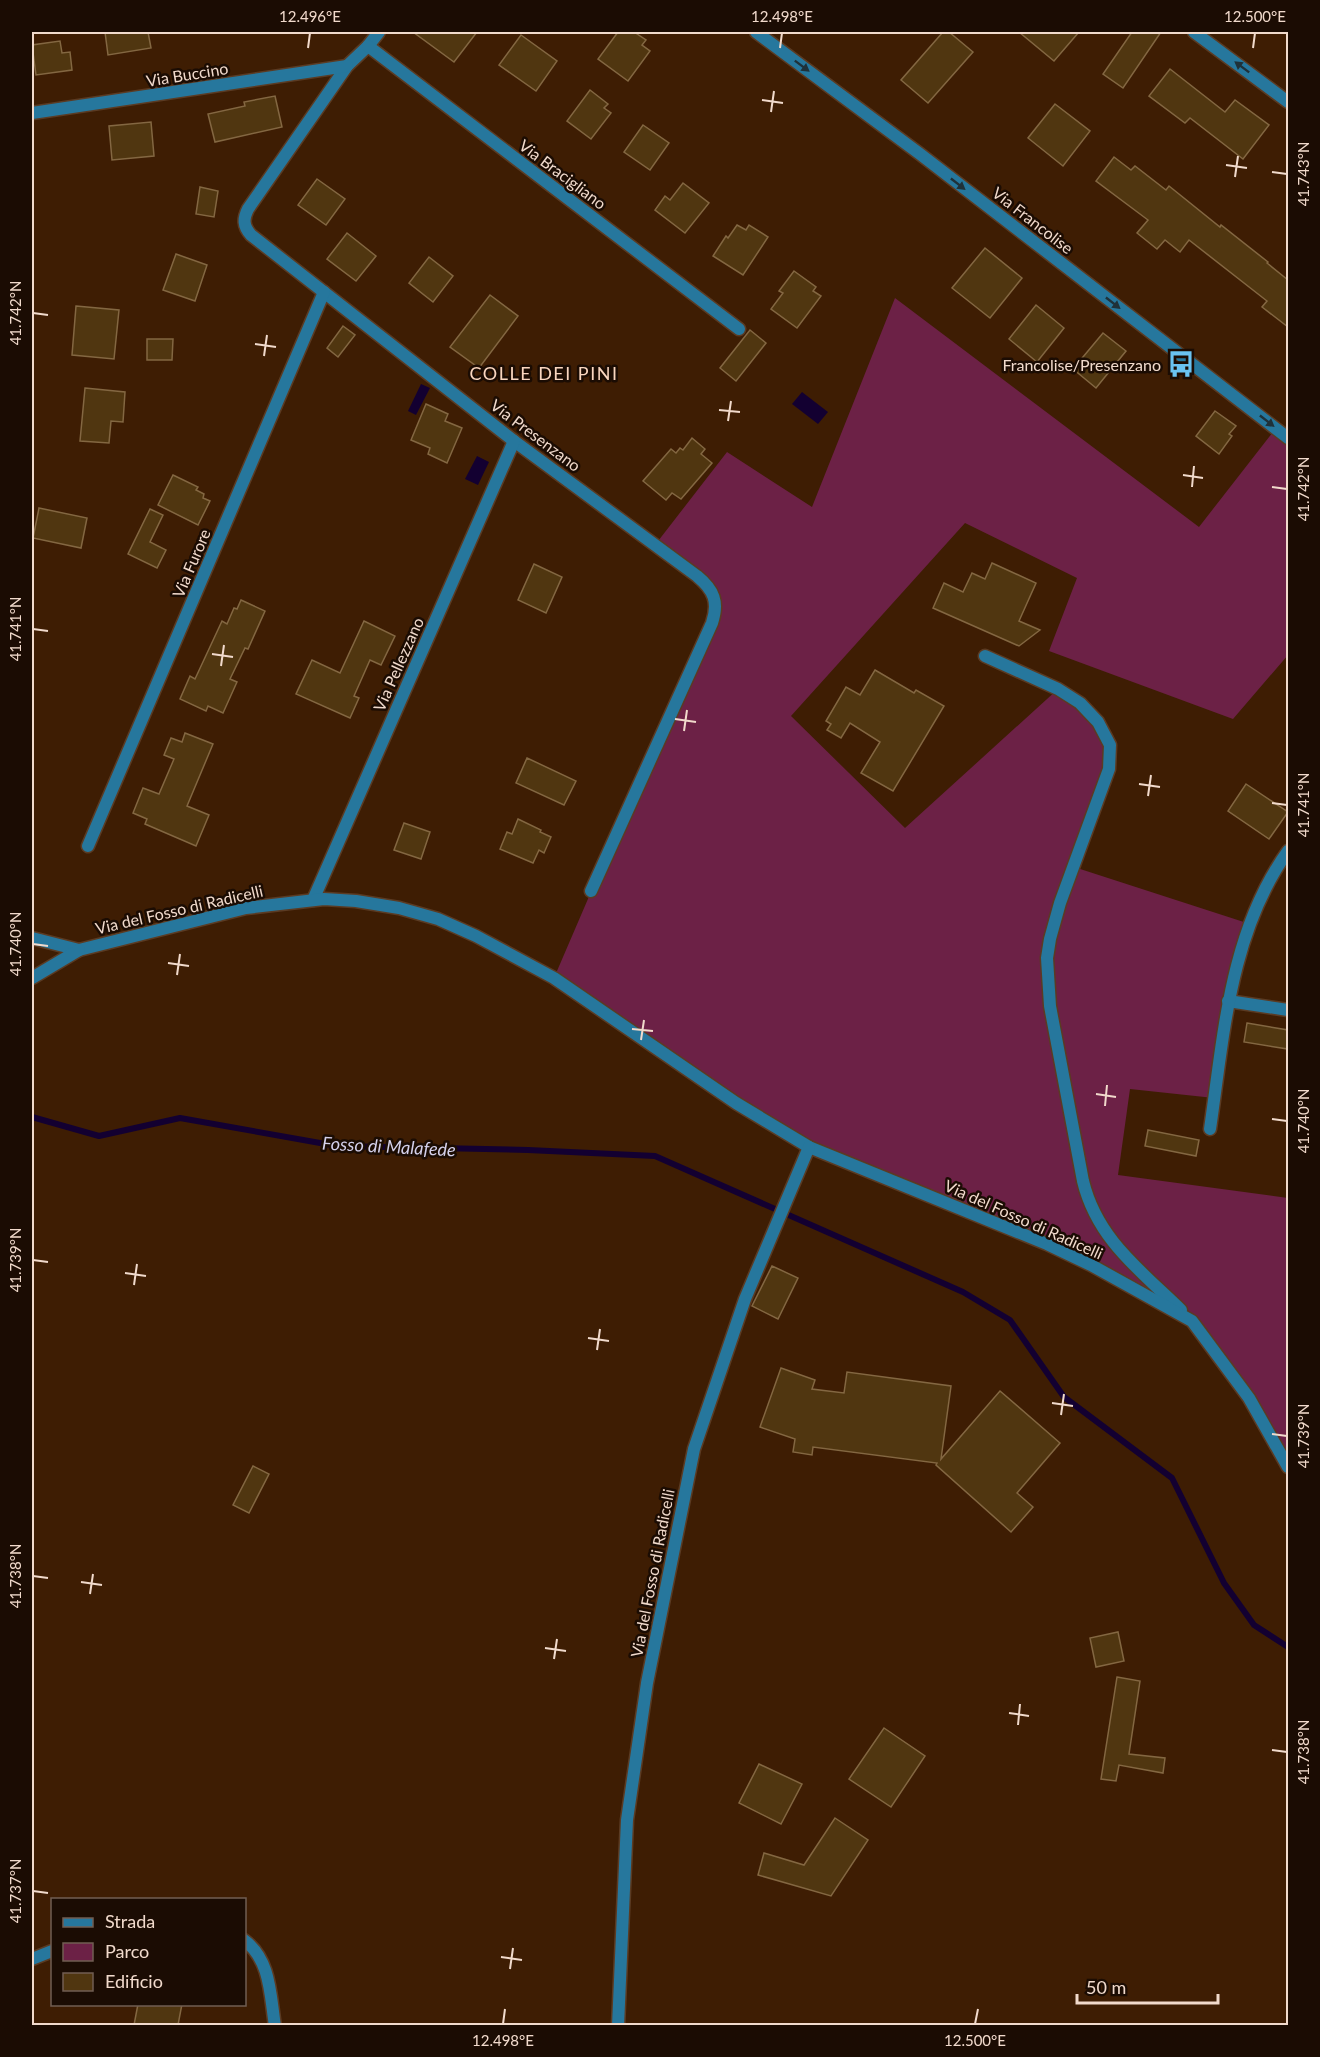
<svg xmlns="http://www.w3.org/2000/svg" width="1320" height="2057" font-family="Lato,sans-serif">
<style>
.green{fill:#6c2146}
.water{fill:#130031}
.lines{fill:none;stroke-linecap:round;stroke-linejoin:round}
.stream{stroke:#130031;stroke-width:6}
.building{fill:#503610;stroke:#836742;stroke-width:1.5}
.minor-casing{stroke:#5b3b23;stroke-width:15}
.minor{stroke:#26779d;stroke-width:12}
.oneway{fill:#1f3139}
.ticks{fill:none;stroke:#f1dacc;stroke-width:2}
.labels{text-anchor:middle;dominant-baseline:central;stroke-width:5;stroke-linejoin:round;paint-order:stroke}
.street-label{font-size:16px;fill:#f1dacc;stroke:#1b0c03}
.poi-label{font-size:16px;fill:#f1dacc;stroke:#1b0c03;text-anchor:end}
.neighbourhood-label{font-size:18px;letter-spacing:1.5px;fill:#fad6bf;stroke:#1b0c03}
.water-label{font-size:18px;font-style:italic;fill:#d4d0ea;stroke:#1b0c03}
.neatline{fill:none;stroke:#f1dacc;stroke-width:2}
.ticks-label{font-size:15px;text-anchor:middle;fill:#f1dacc}
</style>
<rect width="100%" height="100%" fill="#3e1d03"/>
<path class="green" d="M895,298L1199,527L1276,428L1288,437V655L1233,719L1049,651L1077,578L965,523L791,716L905,828L1058,689L1106,735L1109,769L1074,867L1250,924L1214,1098L1130,1089L1118,1175L1288,1198V1467L1192,1321L1081,1260L809,1147L554,978L716,601L655,545L727,452L812,507Z"/>
<g class="water">
<path d="M421,384L430,388L416,415L408,411Z"/>
<path d="M802,392L828,412L818,424L792,404Z"/>
<path d="M477,456L489,462L478,485L465,479Z"/>
</g>
<g class="lines">
<path class="stream" d="M32,1117L99,1136L180,1118L337,1146L528,1150L655,1156L963,1292L1010,1320L1064,1397L1172,1478L1224,1583L1254,1625L1288,1647"/>
</g>
<g class="building">
<path d="M105,32H148L151,48L108,55Z"/>
<path d="M413,32H477L454,62Z"/>
<path d="M618,32H634L646,40L642,45L650,51L628,81L598,59Z"/>
<path d="M943,32H949L973,52L928,103L901,80Z"/>
<path d="M1019,32H1079L1054,61Z"/>
<path d="M1132,32H1161L1123,88L1103,74Z"/>
<path d="M521,35L557,61L536,91L499,65Z"/>
<path d="M60,41L62,53L70,52L72,70L36,75L32,45Z"/>
<path d="M1170,69L1225,112L1235,100L1269,125L1243,159L1190,118L1185,123L1149,96Z"/>
<path d="M590,90L608,104L604,108L611,113L591,139L567,121Z"/>
<path d="M275,96L282,127L215,142L208,114L245,106L244,102Z"/>
<path d="M1055,104L1090,131L1063,166L1028,138Z"/>
<path d="M151,122L154,156L112,160L109,126Z"/>
<path d="M643,125L669,143L650,170L624,152Z"/>
<path d="M1114,157L1131,170L1135,166L1166,190L1169,186L1220,227L1221,225L1268,262L1267,263L1288,280V327L1262,307L1267,301L1189,240L1180,252L1165,240L1157,249L1137,233L1148,220L1096,181Z"/>
<path d="M317,179L345,199L326,225L298,205Z"/>
<path d="M683,183L709,203L685,233L655,210L665,196L670,200Z"/>
<path d="M200,187L218,191L214,217L196,214Z"/>
<path d="M737,225L746,230L749,225L768,237L743,275L713,256L726,236L728,238Z"/>
<path d="M347,233L376,256L356,281L327,259Z"/>
<path d="M985,248L1022,278L990,318L952,288Z"/>
<path d="M176,254L207,265L195,301L163,290Z"/>
<path d="M429,257L453,276L433,302L409,283Z"/>
<path d="M794,271L816,287L813,291L821,296L797,328L771,309L783,293L779,291Z"/>
<path d="M490,295L518,316L479,368L450,347Z"/>
<path d="M1036,305L1064,328L1037,362L1009,339Z"/>
<path d="M76,306L119,310L114,359L72,355Z"/>
<path d="M343,326L355,335L338,357L327,348Z"/>
<path d="M750,330L766,343L736,381L720,368Z"/>
<path d="M1103,333L1126,351L1096,388L1073,369Z"/>
<path d="M147,339H173L172,360H147Z"/>
<path d="M85,388L125,392L123,422L111,421L109,443L80,441Z"/>
<path d="M426,404L448,414L445,421L462,428L447,463L428,454L430,448L411,440Z"/>
<path d="M1215,411L1236,426L1229,434L1232,436L1219,454L1196,436Z"/>
<path d="M692,438L705,449L701,454L712,463L681,499L672,493L666,500L643,481L671,449L676,453L680,448L683,450Z"/>
<path d="M173,475L198,487L196,490L204,494L203,498L210,501L198,525L158,505Z"/>
<path d="M39,508L87,518L81,548L33,538Z"/>
<path d="M150,509L163,515L150,542L166,550L157,568L128,554Z"/>
<path d="M992,563L1036,583L1019,621L1040,630L1019,646L933,608L944,583L963,592L972,573L985,579Z"/>
<path d="M534,564L562,577L546,613L518,600Z"/>
<path d="M241,600L265,611L248,649L245,648L230,679L237,682L223,713L208,706L206,711L180,699L190,676L195,679L222,621L227,624L234,608L237,609Z"/>
<path d="M364,621L395,636L381,665L370,660L354,696L359,698L350,718L296,694L312,660L340,673Z"/>
<path d="M875,670L914,693L916,690L944,706L893,791L861,773L880,742L850,723L841,738L827,730L831,724L826,721L846,687L860,695Z"/>
<path d="M185,733L213,744L187,806L209,815L196,846L145,824L147,819L133,813L143,788L159,794L174,759L164,755L171,738L182,742Z"/>
<path d="M527,758L576,781L564,805L516,783Z"/>
<path d="M1246,784L1288,812L1269,839L1228,811Z"/>
<path d="M518,819L541,830L540,832L551,837L544,853L539,850L533,863L500,849L507,832L512,834Z"/>
<path d="M404,823L430,832L421,859L394,850Z"/>
<path d="M1247,1023L1288,1030V1049L1244,1042Z"/>
<path d="M1148,1130L1199,1140L1196,1156L1145,1146Z"/>
<path d="M772,1266L798,1278L778,1319L752,1306Z"/>
<path d="M781,1368L815,1380L812,1389L844,1393L847,1372L951,1386L941,1459L1000,1391L1060,1443L1017,1493L1033,1507L1011,1532L936,1465L937,1463L813,1447L812,1455L793,1452L795,1439L760,1427Z"/>
<path d="M253,1466L269,1474L249,1513L233,1505Z"/>
<path d="M1118,1632L1124,1661L1096,1667L1090,1638Z"/>
<path d="M1117,1677L1140,1681L1129,1754L1165,1758L1163,1773L1119,1765L1116,1781L1101,1779Z"/>
<path d="M884,1728L925,1756L891,1807L849,1779Z"/>
<path d="M759,1764L802,1784L781,1824L739,1803Z"/>
<path d="M835,1818L868,1840L831,1896L758,1875L764,1853L804,1865Z"/>
<path d="M138,2004H182L178,2025H134Z"/>
</g>
<g class="lines">
<defs>
<g id="minor">
<path d="M379,32L368,46L347,66L248,209C243,219 243,226 251,235L514,441L697,576C714,590 719,602 712,623L591,891"/>
<path d="M756,32L920,154L1288,438"/>
<path d="M1194,32L1288,102"/>
<path d="M368,46L739,329"/>
<path d="M32,113L347,66"/>
<path d="M985,656L1058,689L1080,703L1098,722L1110,745L1109,769L1060,903L1050,939L1047,958L1050,1006L1083,1181C1097,1239 1140,1270 1181,1310"/>
<path d="M88,846L324,292"/>
<path d="M313,900L514,441"/>
<path d="M32,938L79,950L246,908L324,899L356,901L399,908L438,919L476,936L554,978L736,1103L809,1147L1047,1244L1091,1265L1192,1321L1249,1398L1288,1467"/>
<path d="M32,978L79,950"/>
<path d="M1228,1001L1288,1010"/>
<path d="M1210,1129C1224,1033 1230,932 1288,851"/>
<path d="M244,1940C271,1960 270,1995 275,2026"/>
<path d="M32,1959L52,1951"/>
<path d="M618,2026L627,1820L647,1683L694,1449L745,1299L809,1147"/>
</g>
</defs>
<use href="#minor" class="minor-casing"/>
<use href="#minor" class="minor"/>
</g>
<defs><path id="oneway-solid" d="M-6-.8H1V-3.2L6.5 0L1 3.2V.8H-6Z" transform="scale(1.5)"/></defs>
<g class="oneway">
<use href="#oneway-solid" transform="translate(802 66) rotate(37)"/>
<use href="#oneway-solid" transform="translate(1242 67) rotate(-143)"/>
<use href="#oneway-solid" transform="translate(958 184) rotate(38)"/>
<use href="#oneway-solid" transform="translate(1113 303) rotate(38)"/>
<use href="#oneway-solid" transform="translate(1267 421) rotate(38)"/>
</g>
<path class="ticks" d="M308,48L310,33M780,48L782,33M1253,48L1255,33M762,100L783,103M771,112L774,91M1226,165L1247,168M1272,172L1287,174M1235,177L1238,156M33,313L48,315M255,344L276,347M264,356L267,335M719,410L740,412M728,421L731,401M1183,475L1203,478M1192,487L1194,466M1272,487L1287,489M33,629L48,631M212,654L233,657M221,666L224,645M675,719L696,722M684,731L687,710M1139,784L1160,787M1148,796L1151,775M1272,803L1287,805M33,944L48,946M168,963L189,966M177,975L180,954M632,1029L653,1031M641,1040L644,1020M1096,1094L1116,1097M1105,1106L1107,1085M1272,1119L1287,1121M33,1260L48,1262M125,1273L146,1276M134,1285L137,1264M588,1338L609,1341M597,1350L600,1329M1052,1403L1073,1406M1061,1415L1064,1394M1272,1434L1287,1436M33,1576L48,1578M81,1582L102,1585M90,1594L93,1574M545,1648L566,1651M554,1659L557,1639M1009,1713L1029,1716M1018,1725L1020,1704M1272,1750L1287,1752M33,1891L48,1893M501,1957L522,1960M510,1969L513,1948M503,2024L505,2009M975,2024L978,2009"/>
<defs>
<symbol id="bus-bare" viewBox="-9 -9 18 18"><path d="M-5-6H5V4H4V6H2V4H-2V6H-4V4H-5ZM-3.5-4V0h7V-4ZM-3.5 1.2v1.5H-2V1.2ZM2 1.2v1.5H3.5V1.2Z" fill="#6ac3f1" stroke="#1b0c03" stroke-width="2.5" paint-order="stroke"/></symbol>
</defs>
<g fill-rule="evenodd">
<use href="#bus-bare" x="1162" y="345" width="38" height="38"/>
</g>
<g class="labels">
<g class="street-label">
<text transform="translate(187 74) rotate(-9)">Via Buccino</text>
<text transform="translate(563 174) rotate(37)">Via Bracigliano</text>
<text transform="translate(1033 220) rotate(38)">Via Francolise</text>
<text transform="translate(536 435) rotate(37)">Via Presenzano</text>
<text transform="translate(191 563) rotate(-67)">Via Furore</text>
<text transform="translate(398 664) rotate(-66)">Via Pellezzano</text>
<text transform="translate(179 909) rotate(-13)">Via del Fosso di Radicelli</text>
<text transform="translate(1024 1219) rotate(24)">Via del Fosso di Radicelli</text>
<text transform="translate(652 1573) rotate(-79)">Via del Fosso di Radicelli</text>
</g>
<g class="poi-label">
<text x="1161" y="364">Francolise/Presenzano</text>
</g>
<g class="neighbourhood-label">
<text x="544" y="373">COLLE DEI PINI</text>
</g>
<g class="water-label">
<text transform="translate(389 1146) rotate(3)">Fosso di Malafede</text>
</g>
</g>
<rect width="1320" height="2057" fill="none" stroke="#1b0c03" stroke-width="66"/>
<rect x="51" y="1898" width="195" height="108" fill="#1b0c03" stroke="#715e53" stroke-width="1.5"/>
<rect x="63" y="1918" width="30" height="9" fill="#26779d" stroke="#715e53" stroke-width="1.5"/>
<text x="105" y="1928" font-size="18" fill="#f1dacc">Strada</text>
<rect x="63" y="1943" width="30" height="18" fill="#6c2146" stroke="#715e53" stroke-width="1.5"/>
<text x="105" y="1958" font-size="18" fill="#f1dacc">Parco</text>
<rect x="63" y="1973" width="30" height="18" fill="#503610" stroke="#715e53" stroke-width="1.5"/>
<text x="105" y="1988" font-size="18" fill="#f1dacc">Edificio</text>
<path d="M1077 1994v9h141v-9" fill="none" stroke="#f1dacc" stroke-width="3"/>
<text x="1086" y="1994" font-size="18" fill="#f1dacc" stroke="#1b0c03" stroke-width="4.5" paint-order="stroke">50 m</text>
<rect x="33" y="33" width="1254" height="1991" class="neatline"/>
<g class="ticks-label">
<text x="310" y="22">12.496°E</text>
<text x="782" y="22">12.498°E</text>
<text x="1255" y="22">12.500°E</text>
<text transform="translate(1304 174) rotate(-90)" y="5">41.743°N</text>
<text transform="translate(16 313) rotate(-90)" y="5">41.742°N</text>
<text transform="translate(1304 489) rotate(-90)" y="5">41.742°N</text>
<text transform="translate(16 629) rotate(-90)" y="5">41.741°N</text>
<text transform="translate(1304 805) rotate(-90)" y="5">41.741°N</text>
<text transform="translate(16 944) rotate(-90)" y="5">41.740°N</text>
<text transform="translate(1304 1121) rotate(-90)" y="5">41.740°N</text>
<text transform="translate(16 1260) rotate(-90)" y="5">41.739°N</text>
<text transform="translate(1304 1436) rotate(-90)" y="5">41.739°N</text>
<text transform="translate(16 1576) rotate(-90)" y="5">41.738°N</text>
<text transform="translate(1304 1752) rotate(-90)" y="5">41.738°N</text>
<text transform="translate(16 1891) rotate(-90)" y="5">41.737°N</text>
<text x="503" y="2046">12.498°E</text>
<text x="975" y="2046">12.500°E</text>
</g>
</svg>
